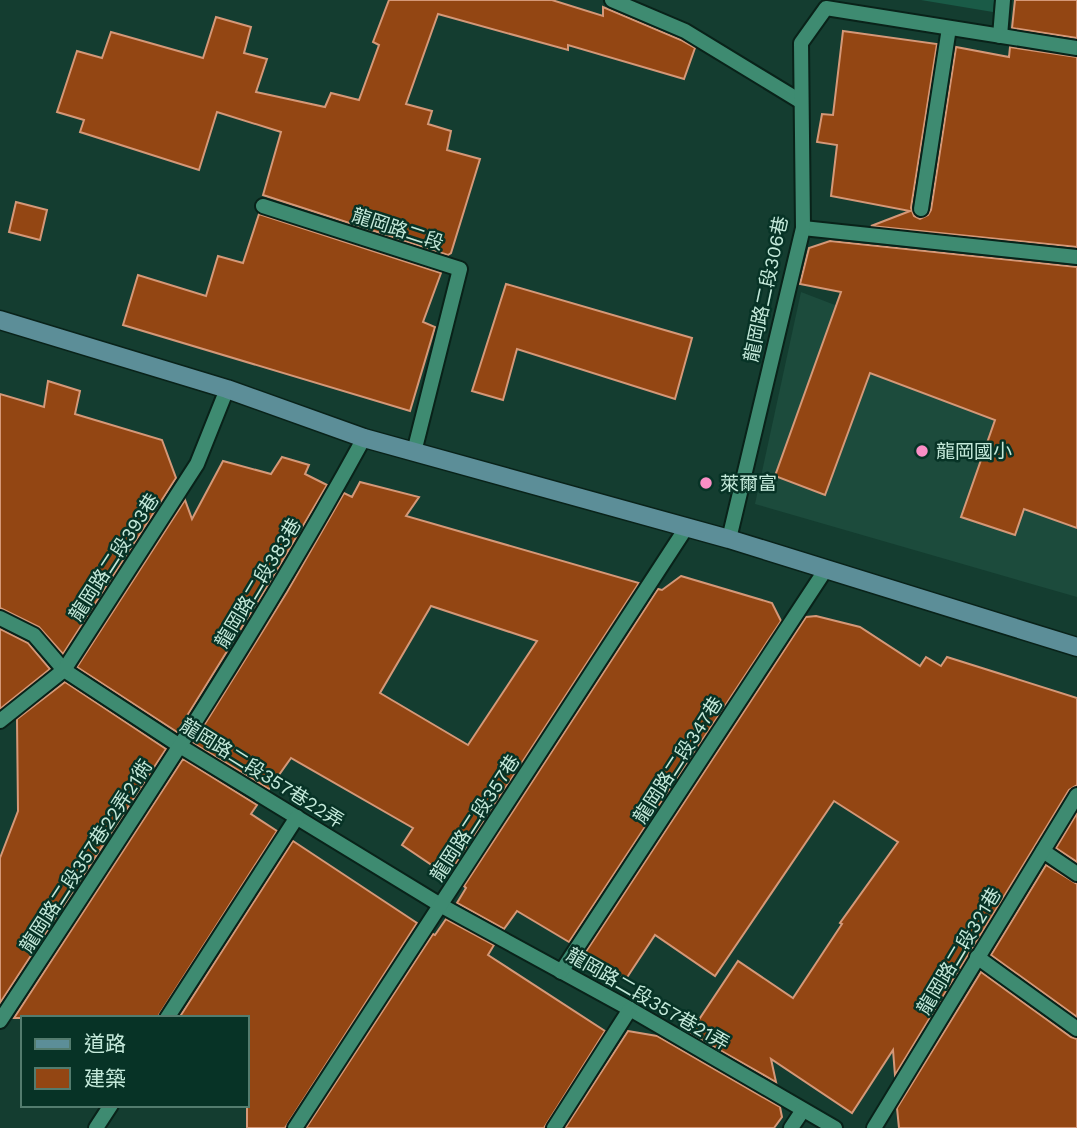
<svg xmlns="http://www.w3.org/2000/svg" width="1077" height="1128" font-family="'Work Sans','Noto Sans TC',sans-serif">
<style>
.built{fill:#1c4b3c}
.green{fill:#1a5b47}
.building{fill:#934613;stroke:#d59878;stroke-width:2;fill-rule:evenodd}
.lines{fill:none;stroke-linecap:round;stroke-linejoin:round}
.service-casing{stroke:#092219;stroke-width:18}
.secondary-casing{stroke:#092219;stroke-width:21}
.service{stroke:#3e8b71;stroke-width:14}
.secondary{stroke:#5c8e98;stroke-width:18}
.poi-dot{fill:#fa8fc6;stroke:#073326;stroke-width:2.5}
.labels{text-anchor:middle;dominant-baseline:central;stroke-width:5;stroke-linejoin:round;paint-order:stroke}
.street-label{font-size:19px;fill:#c4e9da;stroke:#073326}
.poi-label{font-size:19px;fill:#c4e9da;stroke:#073326;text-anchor:start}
</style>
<rect width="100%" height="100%" fill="#143d30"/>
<path class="built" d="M801,292L1077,398V597L755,504Z"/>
<path class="green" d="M921,0H994L993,12Z"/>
<g class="building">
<path d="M389,0H552L603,16V7L681,40L695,48L684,79L568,45V50L438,14L406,104L432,111L428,124L451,131L447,150L480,159L451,253L448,255L263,195L281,132L217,112L199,170L80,132L84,120L57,112L77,51L102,58L111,32L203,58L216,17L251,27L244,53L267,59L256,92L325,107L331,93L359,100L379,45L373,42Z"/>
<path d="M1015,0H1077V38L1012,28Z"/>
<path d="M843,31L937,44L911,208L914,216L920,219L928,215L931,210L956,47L1009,57L1010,47L1077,57V247L871,226L910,211L831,196L837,145L817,142L822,114L833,115Z"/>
<path d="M16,202L47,210L40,240L9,232Z"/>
<path d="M259,214L441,273L423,322L435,327L410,411L123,325L138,275L206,296L218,256L243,263Z"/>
<path d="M830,241L1077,267V528L1024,509L1015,535L961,517L995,420L870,373L825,495L775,476L841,292L800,284L809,248Z"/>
<path d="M506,284L692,338L675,399L517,349L503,400L472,391Z"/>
<path d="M48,381L80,391L75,414L162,440L176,478L63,654L39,627L0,608V394L44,407Z"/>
<path d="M282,457L309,465L305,474L327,485L270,582L177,732L77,667L185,500L192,519L223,461L271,474Z"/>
<path d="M360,482L419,497L406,516L639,583L448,876L402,845L413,828L291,758L269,789L193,743L287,592L344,493L352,497ZM431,606L537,641L468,745L380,693Z"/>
<path d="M681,576L772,603L781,621L569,942L517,911L504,929L457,903L466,888L464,886L658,589L662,590Z"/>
<path d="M816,616L860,627L920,666L926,657L941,666L947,657L1077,698V785L1069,790L895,1075L893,1050L852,1113L771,1059L776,1082L690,1033L738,961L793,998L842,924L840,923L898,842L834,801L715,976L655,935L626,979L585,953L806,617Z"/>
<path d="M0,629L28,643L50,669L0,709Z"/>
<path d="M65,682L166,749L0,1003V858L18,811L17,719Z"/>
<path d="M183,759L257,805L251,814L277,831L157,1018H14Z"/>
<path d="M1077,813V862L1056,848Z"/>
<path d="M293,841L417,923L285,1128H247V1018H179Z"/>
<path d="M1046,865L1077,884V1017L991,955Z"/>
<path d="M446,919L494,945L488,955L605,1031L544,1128H306L433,934L435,935Z"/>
<path d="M981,972L1071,1037L1077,1039V1128H899L897,1108Z"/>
<path d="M628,1031L657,1036L780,1107L782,1117L774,1128H565Z"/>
</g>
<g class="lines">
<defs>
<g id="service">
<path d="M612,0L685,31L800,101"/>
<path d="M1000,36L1003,0"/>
<path d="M263,206L460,269L414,452"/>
<path d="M921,209L949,28"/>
<path d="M803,228L1077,257"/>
<path d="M729,539L803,228L801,43L826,8L1077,48"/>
<path d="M0,618L34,635L64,670L180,746L442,906L630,1009L835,1128"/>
<path d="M0,721L64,670L197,464L227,389"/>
<path d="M1043,851L1077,874"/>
<path d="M977,957L1077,1029"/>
<path d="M561,972L826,569"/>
<path d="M167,1018L297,817"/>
<path d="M0,1021C126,829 254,639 364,438"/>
<path d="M96,1128L111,1105"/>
<path d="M295,1128L686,528"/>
<path d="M554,1128L630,1009"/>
<path d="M791,1128L803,1110"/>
<path d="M874,1128L1077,795"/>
</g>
<path id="secondary" d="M0,320L227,389L364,438L729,539L1077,647"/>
</defs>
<use href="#service" class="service-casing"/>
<use href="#secondary" class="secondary-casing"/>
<use href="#service" class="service"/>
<use href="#secondary" class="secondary"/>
</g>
<g class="poi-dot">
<circle cx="922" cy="451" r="7"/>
<circle cx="706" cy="483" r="7"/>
</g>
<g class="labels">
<g class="street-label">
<text transform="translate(398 229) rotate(18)">龍岡路二段</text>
<text transform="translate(766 289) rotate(-78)">龍岡路二段306巷</text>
<text transform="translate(114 557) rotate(-57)">龍岡路二段393巷</text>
<text transform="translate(258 583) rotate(-59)">龍岡路二段383巷</text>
<text transform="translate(678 760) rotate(-57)">龍岡路二段347巷</text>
<text transform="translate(262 773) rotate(32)">龍岡路二段357巷22弄</text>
<text transform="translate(475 818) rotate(-57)">龍岡路二段357巷</text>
<text transform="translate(86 856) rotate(-57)">龍岡路二段357巷22弄21衖</text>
<text transform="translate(959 951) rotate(-59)">龍岡路二段321巷</text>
<text transform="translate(648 999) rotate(30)">龍岡路二段357巷21弄</text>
</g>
<g class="poi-label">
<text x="936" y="451">龍岡國小</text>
<text x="720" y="483">萊爾富</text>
</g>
</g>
<rect x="21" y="1016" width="228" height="91" fill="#073326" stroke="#537c6e" stroke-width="2"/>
<rect x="35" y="1039" width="35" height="10" fill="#5c8e98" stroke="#537c6e" stroke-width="2"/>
<text x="84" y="1051" font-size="21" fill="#c4e9da">道路</text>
<rect x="35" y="1068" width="35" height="21" fill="#934613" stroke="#537c6e" stroke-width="2"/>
<text x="84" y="1086" font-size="21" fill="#c4e9da">建築</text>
</svg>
